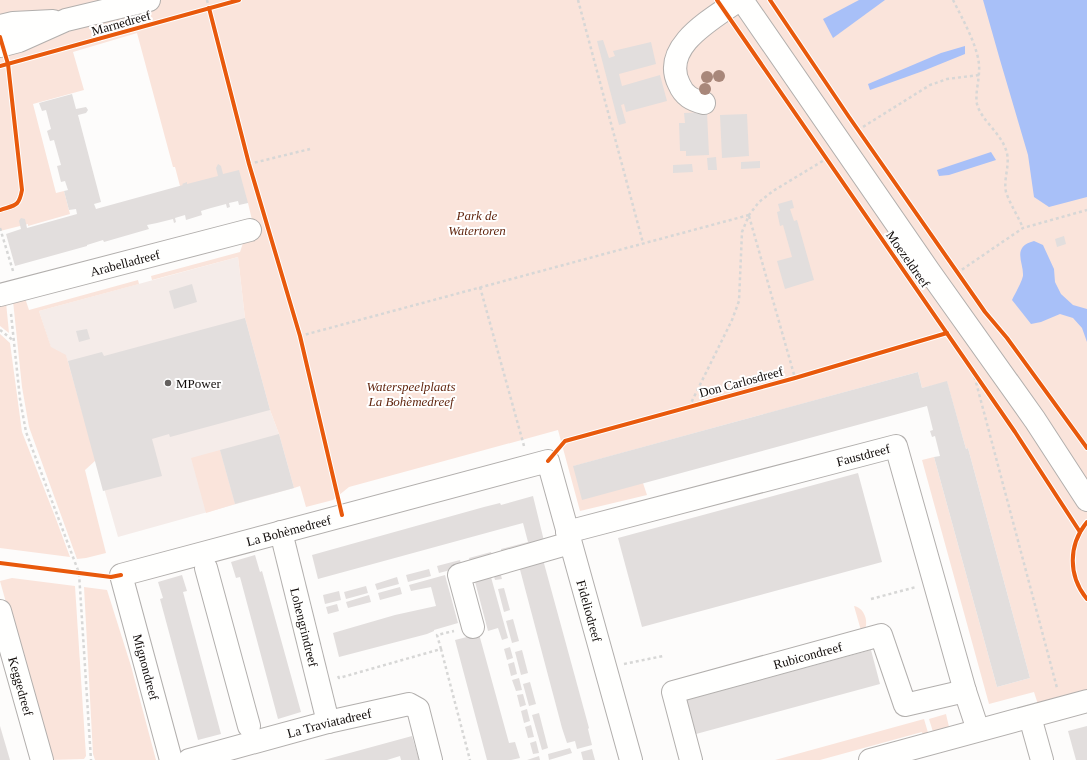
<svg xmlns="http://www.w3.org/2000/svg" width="1087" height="760" font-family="'Times New Roman',serif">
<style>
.built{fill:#f5ece9}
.green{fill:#fae4db}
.water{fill:#a8c0f8}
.building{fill:#e2dedd}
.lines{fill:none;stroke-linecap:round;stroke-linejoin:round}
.minor-casing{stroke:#b2afad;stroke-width:24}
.path{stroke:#d7d7d6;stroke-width:2.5;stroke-dasharray:3 3;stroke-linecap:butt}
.minor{stroke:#fffffe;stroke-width:22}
.cycleway-casing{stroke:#fff;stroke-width:6}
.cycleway{stroke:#e8590c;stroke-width:4}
.tree{fill:#a8877a}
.poi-dot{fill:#64605e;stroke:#fff;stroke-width:1.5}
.labels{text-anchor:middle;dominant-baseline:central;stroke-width:4;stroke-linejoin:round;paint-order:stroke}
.street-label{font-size:13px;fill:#110c0a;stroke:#fff}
.park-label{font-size:13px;font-style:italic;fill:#622710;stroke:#fff}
.poi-label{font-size:13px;fill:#110c0a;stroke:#fff;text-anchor:start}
</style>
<rect width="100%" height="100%" fill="#fdfcfb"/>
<path class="built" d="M238,257L245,318L270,410L279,434L294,488L118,537L66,356L51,348L39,311Z"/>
<g class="green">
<path d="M0,0H1087V701L1041,714L1034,692L989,704L922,460L934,457L997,687L1030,678L968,448L966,449L947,382L922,388L918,372L574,466L643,483L647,495L580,511L558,430L349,487L333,500L306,507L300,486L294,488L279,434L270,410L245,318L238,257L152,280L151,276L240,252L245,237L253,224L248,203L180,186L175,167H173L137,33L73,52L84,90L33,104L56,193L64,191L70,214L28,226V224L0,231Z"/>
<path d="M138,280L139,284L39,311L51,347L66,355L96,460L85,470L106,553L86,558L77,559L29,427L22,387L13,301L25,298L29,310Z"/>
<path d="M6,302L9,333L0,326V304Z"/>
<path d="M0,334L10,343L22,432L56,519L70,557L0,548Z"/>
<path d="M220,450L235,504L206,513L191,458Z"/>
<path d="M12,578L75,586L86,756L84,759L50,760L0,581Z"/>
<path d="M84,587L107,590L131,666L156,760H95L93,754Z"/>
<path d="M854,606C866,608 870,626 862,634Z"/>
<path d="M946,714L949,727L934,735L929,719Z"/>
<path d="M924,719L929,736L924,738L922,732L820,760H775Z"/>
</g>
<g class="water">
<path d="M859,0H885L833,38L823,19Z"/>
<path d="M983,0H1087V197L1049,207L1034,197L1028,155L1000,60Z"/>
<path d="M965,46V54L923,71L870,90L868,84L941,53Z"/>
<path d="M991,152L996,160L949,175L939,176L937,170Z"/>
<path d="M1034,241L1043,245L1054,269L1055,282L1061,294L1073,305L1087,309V342L1082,328L1073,318L1060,314L1041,322L1031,324L1012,300C1015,293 1021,284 1023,276C1024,263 1011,247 1034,241Z"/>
</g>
<g class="building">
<path d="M603,40L609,58L615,56L613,51L651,42L656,64L619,74L622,86L660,75L667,101L626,112L624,104L621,105L626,123L619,125L597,41Z"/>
<path d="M72,94L76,109L86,107L88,110L86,113L78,115L101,202L94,204L96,209L183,185L182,184L187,182V184L218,176L216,168L218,164L221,166L223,174L239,170L248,203L239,205L238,201L229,203L230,207L227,208L226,204L211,208L201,211L202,215L186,220L185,215L175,218L176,222L174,223L173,219L157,223L147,225L149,229L104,242L103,240L87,245V246L15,266L6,234L21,229L19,221L21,218L25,219L27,228L77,214L76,209L69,210L64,191L68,190L65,181L61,182L57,166L61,165L54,140L50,141L47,131L51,129L46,110L42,111L39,103Z"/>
<path d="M707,112L709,155L686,156V151H680L679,123H685L684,113Z"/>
<path d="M747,114L749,156L722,158L720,115Z"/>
<path d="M716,157L717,170H708L707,158Z"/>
<path d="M760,161V168L741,169V162Z"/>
<path d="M692,164L693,172L673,173V165Z"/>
<path d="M792,200L794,208L790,209L794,221L797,220L814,280L785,289L777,261L792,257L783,225L780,226L777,212L780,211L778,204Z"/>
<path d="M1064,236L1066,244L1057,247L1055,239Z"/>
<path d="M192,284L197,302L174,309L169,291Z"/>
<path d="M245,318L270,410L170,437L169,434L152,439L162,476L103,491L68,361L102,352L104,356Z"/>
<path d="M87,329L90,339L79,342L76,331Z"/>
<path d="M918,372L922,388L947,381L966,449L968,448L1030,678L997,687L934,457L940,456L935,436L932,437L930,431L933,430L927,406L582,500L573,466Z"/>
<path d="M279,434L294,488L235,504L220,450Z"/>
<path d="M858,473L882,562L642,627L618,538Z"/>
<path d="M533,496L545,545L502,556L501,549L528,542L523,523L318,579L312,555L484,507L500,503L501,505Z"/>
<path d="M491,552L493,559L471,565L469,558Z"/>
<path d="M255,555L260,572L262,571L301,712L278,719L240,577L236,578L231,562Z"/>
<path d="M542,556L589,728L588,729L592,745L577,749L575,741L567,743L562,728L518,562Z"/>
<path d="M460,560L462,567L439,573L437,566Z"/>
<path d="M499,568L502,579L495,580L492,569Z"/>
<path d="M429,569L431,576L408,582L406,575Z"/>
<path d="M489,570L508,638L502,640L498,628L488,631L473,574Z"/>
<path d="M182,575L187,591L183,592L221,734L198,740L160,599L163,598L158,582Z"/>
<path d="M445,575L458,623L434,630V631L427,634L339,657L333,633L395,615L436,606L431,587L411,591L409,585Z"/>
<path d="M397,577L399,584L377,590L375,584Z"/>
<path d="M366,586L368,593L346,599L344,592Z"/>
<path d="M400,587L402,594L380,600L378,593Z"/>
<path d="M504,588L510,610L504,612L498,589Z"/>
<path d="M339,591L341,600L325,604L323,595Z"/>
<path d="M369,595L371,602L348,608L346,602Z"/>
<path d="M337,604L339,611L328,614L326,607Z"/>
<path d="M513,619L519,641L512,643L506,621Z"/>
<path d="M479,634L509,743L515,742L520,758L511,760H487L455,640Z"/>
<path d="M510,647L513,658L507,660L504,649Z"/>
<path d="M522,650L528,673L521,675L515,652Z"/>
<path d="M871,650L880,684L696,734L687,700Z"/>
<path d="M514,662L517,674L511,676L508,664Z"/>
<path d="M519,678L522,690L516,691L512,680Z"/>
<path d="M530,682L536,704L529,706L523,684Z"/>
<path d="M523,694L526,705L520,707L517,695Z"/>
<path d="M527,709L530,721L524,723L521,711Z"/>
<path d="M539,713L548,748L542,750L532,715Z"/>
<path d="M531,725L534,737L528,738L525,727Z"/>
<path d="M0,726L10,760H0Z"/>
<path d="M1087,726V760H1076L1068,731Z"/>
<path d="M412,736L419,760H401L400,756L387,760H324Z"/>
<path d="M536,741L539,753L533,754L530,743Z"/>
<path d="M570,748L572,753L549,760L548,754Z"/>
<path d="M592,749L595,760H583L581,752Z"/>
<path d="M539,756L540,760H527Z"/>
</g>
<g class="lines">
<defs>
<g id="minor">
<path d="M742,0L929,271L1035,420L1087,500"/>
<path d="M0,26L13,23L53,21"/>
<path d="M0,46L19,41L66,20L149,0"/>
<path d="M704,103C692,100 684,96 679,84C660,46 714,18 739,0"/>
<path id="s1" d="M0,295L250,230"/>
<path id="s2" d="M281,532L328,722"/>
<path id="s3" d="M567,532L896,446L965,691L978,730"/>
<path d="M206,568L249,726"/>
<path id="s4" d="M0,611L42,760"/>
<path d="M473,627L459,575L570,543"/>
<path d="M1030,717L1042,760"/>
<path id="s5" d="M171,760L121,575L548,461L631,760"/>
<path id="s6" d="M189,760L328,722L409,704L418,709L431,760"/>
<path id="s7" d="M691,760L673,692L881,635L905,705L965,691"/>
<path d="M870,760L1087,701"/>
</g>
</defs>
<use href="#minor" class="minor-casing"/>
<g class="path">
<path d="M207,0L209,8"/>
<path d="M578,0L643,243"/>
<path d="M953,0C962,18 981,51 979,71C979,81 975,94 977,104C981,120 1000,132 1006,150C1011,164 1003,178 1006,192C1010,204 1018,216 1023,228"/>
<path d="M858,130L930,85L947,79L979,75"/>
<path d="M249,164L310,149"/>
<path d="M749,216L795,378"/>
<path d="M0,228L13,271"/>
<path d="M957,273L1023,228L1087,210"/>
<path d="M480,287L524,446"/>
<path d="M11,314L20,399L26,432L79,573L91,760"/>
<path d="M0,330L14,341"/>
<path d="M300,336L749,215"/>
<path d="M973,371L1057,688"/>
<path d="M689,407L732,320L739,301L742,232L749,215L759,202L773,191L826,159"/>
<path d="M871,599L916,587"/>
<path d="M441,649L437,635L454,631"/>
<path d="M624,664L663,656"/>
<path d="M338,676L339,678L441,649L470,760"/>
</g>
<use href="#minor" class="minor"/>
<defs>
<g id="cycleway">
<path d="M717,0L1015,432L1080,532"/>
<path d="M770,0L849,117L985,312L1007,338L1087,448"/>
<path d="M209,8L249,164L300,336L342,515"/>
<path d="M0,37L8,64L22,190C19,207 15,205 0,210"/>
<path d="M0,66L239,0"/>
<path d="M548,461L565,441L795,378L947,333"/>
<path d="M1087,522C1068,545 1068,576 1087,599"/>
<path d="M0,563L111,577L121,575"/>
</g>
</defs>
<use href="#cycleway" class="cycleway-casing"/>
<use href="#cycleway" class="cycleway"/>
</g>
<g class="tree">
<circle cx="719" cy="76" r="6"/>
<circle cx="707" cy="77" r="6"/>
<circle cx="705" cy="89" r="6"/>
</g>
<circle class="poi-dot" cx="168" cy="383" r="4"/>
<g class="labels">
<g class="street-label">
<text transform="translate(121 23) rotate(-16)">Marnedreef</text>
<text transform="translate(908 259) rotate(55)">Moezeldreef</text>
<text stroke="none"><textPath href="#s1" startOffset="129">Arabelladreef</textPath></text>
<text transform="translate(741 382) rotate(-15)">Don Carlosdreef</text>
<text stroke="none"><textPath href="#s3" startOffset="306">Faustdreef</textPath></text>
<text stroke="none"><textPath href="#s5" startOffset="365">La Bohèmedreef</textPath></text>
<text stroke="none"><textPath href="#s5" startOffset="789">Fideliodreef</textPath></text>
<text stroke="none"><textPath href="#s2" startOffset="98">Lohengrindreef</textPath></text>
<text stroke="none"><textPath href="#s7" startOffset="210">Rubicondreef</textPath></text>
<text transform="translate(146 667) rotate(75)">Mignondreef</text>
<text stroke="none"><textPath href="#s4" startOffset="78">Keggedreef</textPath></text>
<text stroke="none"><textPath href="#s6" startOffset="145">La Traviatadreef</textPath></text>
</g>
<g class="park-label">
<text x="477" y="215">Park de<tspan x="477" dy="15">Watertoren</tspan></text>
<text x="411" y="386">Waterspeelplaats<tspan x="411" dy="15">La Bohèmedreef</tspan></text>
</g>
<g class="poi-label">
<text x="176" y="383">MPower</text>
</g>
</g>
</svg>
